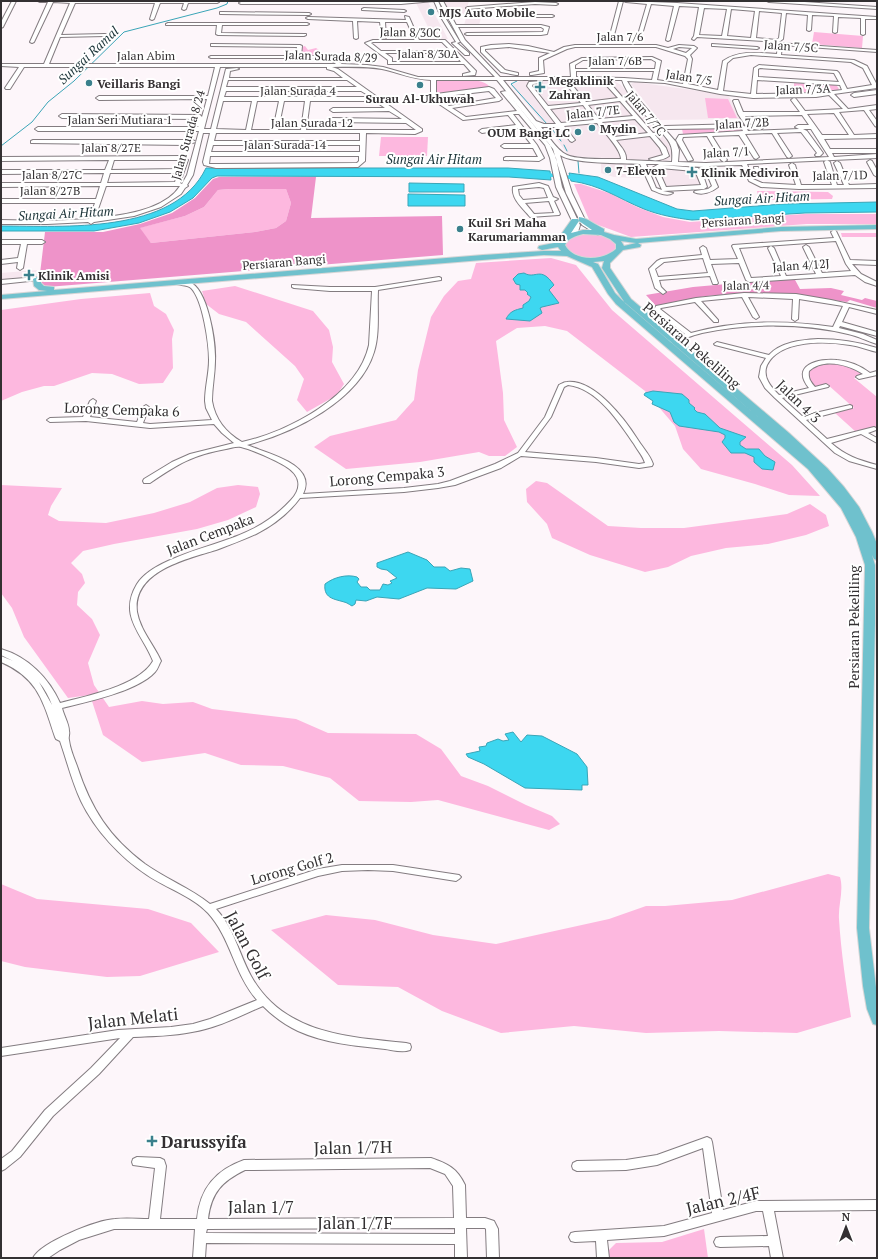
<svg xmlns="http://www.w3.org/2000/svg" width="878" height="1259" font-family="'PT Serif',serif">
<style>
.built{fill:#f6e7ef}
.green{fill:#fdb8df}
.forest{fill:#ee93c9;fill-rule:evenodd}
.water{fill:#3dd7f0;stroke:#3aa5b7}
.lines{fill:none;stroke-linecap:round;stroke-linejoin:round}
.stream{stroke:#3aa5b7;stroke-width:1}
.river{fill:#3dd7f0;fill-rule:evenodd}
.minor-casing{stroke:#837c80;stroke-width:2}
.major-casing{stroke:#d6d6d6;stroke-width:2}
.minor{fill:#fff;fill-rule:evenodd}
.major{fill:#6fc1cd;fill-rule:evenodd}
.poi-dot{fill:#3a808c;stroke:#fff;stroke-width:1.5}
.labels{text-anchor:middle;dominant-baseline:central;stroke-width:4;stroke-linejoin:round;paint-order:stroke}
.far-poi-label{font-size:12px;font-weight:bold;fill:#333032;stroke:#fff;text-anchor:start}
.far-street-label{font-size:12px;fill:#333032;stroke:#fff}
.far-water-label{font-size:13px;font-style:italic;fill:#1c3439;stroke:#fff}
.street-label{font-size:14px;fill:#333032;stroke:#fff}
.near-street-label{font-size:17px;fill:#333032;stroke:#fff}
.near-poi-label{font-size:17px;font-weight:bold;fill:#333032;stroke:#fff;text-anchor:start}
</style>
<rect width="100%" height="100%" fill="#fdf6fa"/>
<g class="built">
<path d="M443,1H469L465,14H450Z"/>
<path d="M428,2L448,39H434L416,3Z"/>
<path d="M484,7L479,25H464L469,9Z"/>
<path d="M523,80L614,81L621,85L668,143L672,154L670,160L662,161L569,156L554,136L511,85Z"/>
<path d="M635,82L728,95L742,119L659,120L631,84Z"/>
<path d="M601,163L637,165L640,178L614,177L601,173Z"/>
<path d="M659,167L694,169L702,188L668,189Z"/>
<path d="M37,270V278L1,281V273Z"/>
</g>
<g class="green">
<path d="M814,32L863,36L862,48L812,44Z"/>
<path d="M305,46L308,50L316,48L328,56H300L301,47Z"/>
<path d="M439,80C452,80 481,76 490,87L437,93V81Z"/>
<path d="M794,83L834,85L837,86L839,89L837,91L794,94Z"/>
<path d="M705,98L728,99L737,118H708Z"/>
<path d="M740,127L742,131L739,132L686,135L683,134L682,129Z"/>
<path d="M381,137H428L427,156H379Z"/>
<path d="M574,184H581L609,193L637,207L663,217L690,222L804,214H877V224H807L631,237L590,222Z"/>
<path d="M229,189H286L291,203L286,221L276,228L255,232L151,243L139,228L185,216L204,207L218,190Z"/>
<path d="M757,191L828,192L833,196L832,199L759,200Z"/>
<path d="M841,233H877V237H842Z"/>
<path d="M591,234C648,241 595,276 565,247C566,236 581,235 591,234Z"/>
<path d="M551,258L576,265L612,310L792,465L820,496L789,495L755,484L701,469L683,449L675,426L645,391L567,331L545,326L517,328L496,341L503,393L504,420L517,447L505,456H489L479,452L420,462L346,469L314,447L330,436L396,420L414,400L418,370L431,317L444,296L458,281L471,279L476,263Z"/>
<path d="M235,286L313,311L329,330L333,347L332,362L344,384L337,395L307,412L297,400L304,379L295,366L246,322L219,314L206,304L202,291Z"/>
<path d="M150,293L154,306L166,314L174,330L172,339L173,368L163,383L139,384L112,374L92,373L54,386H44L22,392L1,401V310L81,299Z"/>
<path d="M837,364L848,366L864,375L854,378L877,397V429L875,427L856,432L835,413L854,408L827,384L813,387L810,384L807,373C816,364 825,364 837,364Z"/>
<path d="M536,481L547,483L608,526L641,528H684L787,514L810,504L826,515L829,526L806,535L768,544L726,548L691,556L668,567L645,572L590,555L552,538L547,524L527,502L526,489Z"/>
<path d="M1,485L62,488L51,506L48,515L59,521L106,523L154,513L190,502L217,488L238,485L258,487L260,494L256,507L228,520L197,529L114,544L83,551L71,563L82,574L85,583L78,592L77,605L92,619L100,635L88,663L94,685L109,707L142,701L163,704L193,702L212,709L296,719L328,733L416,734L441,749L461,776L488,786L526,805L552,816L560,824L549,830L438,800L411,802L359,801L330,778L283,766L241,765L205,753L142,762L103,735L90,695L68,698L24,637L12,608L1,593Z"/>
<path d="M828,874L840,877C844,891 838,905 839,919C841,952 846,984 851,1017L797,1033L719,1031L646,1033L574,1026L501,1033L442,1011L398,987L338,985L271,930L326,915L375,920L433,935L496,944L609,919L646,906H665L732,900Z"/>
<path d="M1,884L37,899L148,909L191,923L219,952L140,976L107,977L25,967L1,961Z"/>
<path d="M704,1229L708,1258H609L608,1251L616,1243L662,1242Z"/>
</g>
<g class="forest">
<path d="M219,177H316L311,218L442,216L443,255L47,287L41,284L39,282L45,232H103L140,224L172,213L195,198L213,179ZM229,189H286L291,203L286,221L276,228L255,232L151,243L140,228L185,216L204,207L218,190Z"/>
<path d="M794,278L800,289L831,288L844,291L841,295L862,300L865,298L877,301V308L850,300L847,302C801,295 754,291 707,296C690,298 673,303 656,306L646,295L693,287Z"/>
</g>
<g class="water">
<path d="M206,168H508L550,171L551,180L509,177L217,176L212,178L193,198L170,212L139,223L94,231H1V226C63,226 174,235 206,168Z"/>
<path d="M569,173L598,177L677,209L693,211L783,204L877,202V212L805,213L692,220C675,218 659,215 644,209C617,198 601,185 571,181Z"/>
<path d="M409,183L464,184V192H409Z"/>
<path d="M408,194L465,195V206H408Z"/>
<path d="M524,273C536,280 540,265 554,285L549,290L559,303L542,307L540,308L542,313L530,321L506,319C510,311 515,310 523,308V305L529,301L531,297L527,294L528,293L525,290H520V285L516,284L513,279L518,274Z"/>
<path d="M653,391L682,394L689,400V403L695,408L694,409L697,412L705,414L720,428L746,437L740,442V445L746,449H759L765,456L775,462L773,470L762,469L754,462V457L745,453H731L722,442L725,438V435L719,432L679,426L674,422L670,412L652,404L653,401L644,395L645,393Z"/>
<path d="M408,552L427,560L434,567H445L450,571L461,568L470,569L473,581L456,589L427,588L399,599L377,597L366,601L356,600L355,604L352,606C350,605 349,604 347,603C337,599 323,600 325,584C334,577 347,574 357,577L359,579L357,582L361,587H367L370,590H380L383,584L388,585L392,583L390,581L397,578L387,570L381,569L377,567V563Z"/>
<path d="M513,732L521,742L527,735L542,736L577,754L587,767L588,785H582V790L525,788L484,764L468,757L466,754L480,751L479,747L486,746L487,743L498,739L503,741L509,740L505,734Z"/>
</g>
<g class="lines">
<g class="stream">
<path d="M517,81L511,84L547,124"/>
<path d="M552,129L561,141"/>
<path d="M564,145L567,151"/>
<path d="M1,146L32,122L48,102L74,81L124,32L217,8L227,4L228,1"/>
<path d="M578,161L579,173"/>
</g>
<path class="river" d="M538,172L584,177L587,179L584,181L536,175V173Z"/>
<defs>
<g id="minor">
<path d="M12,1H16L3,27L1,28V22Z"/>
<path d="M38,1L219,2L217,3H188L186,9L184,10L182,9L184,3H160L154,19L152,20L150,19L155,3H75L61,35L105,34L107,35L105,36L60,37L49,64H336L329,58H211L209,57L211,56H296L297,47L211,46V44H213L300,45L302,46L301,56H330L342,64L367,65L383,67L418,77H495L461,42L439,1H443L456,25H541L549,27L547,34L541,35H467L465,34L467,33L543,32L544,29L541,27H458L465,40L500,77H571L570,64L582,58L652,57L661,61L657,80L683,84L688,59L685,56L656,47H575L567,49L543,60L544,73L532,75H530V73L539,71V58L550,53L509,47L485,49V51L505,70L518,73V75H516L501,72L481,52V47L491,45L509,44L528,46L554,52L564,47L575,45H656L668,48L679,45L694,46L697,48L690,55L692,59L688,84L718,90L723,61C739,50 759,53 777,54L778,43L877,50V52L782,45L781,55L854,60L867,66L877,85V88L834,94L848,109L877,105V109L869,110L877,121V127L875,126L864,110L839,112L854,135L877,134V138L824,139L830,149H877V153H832L834,157L877,154V158L747,164L750,172H755L754,167H758L761,173L760,174L752,175L753,179L762,183L796,185L789,165L792,163L795,165L801,185H832L824,162L827,160L830,162L837,185H844L834,163L837,161L840,163L849,185L877,184V188L799,189L761,187L749,181L742,165L709,166L718,187C712,192 702,196 694,192L695,191L708,189L712,186L704,167L662,165L698,168L702,172L707,187L704,189L663,191L673,193C667,197 659,193 652,190L640,164C623,163 572,164 560,155L572,193L587,224L601,233L598,235L582,225L566,193L553,149L497,80H436V94L489,87L494,89L502,99L499,101L452,108L466,117L517,111L501,92L506,91L550,145L556,158L562,187L580,225C579,230 577,235 572,237L569,235L573,230L574,225L556,187L550,158L545,145L519,114H513L537,145L544,158L539,161L504,160V158L506,157H538L533,148H504L501,146L504,144H531L518,128L482,133L479,131L482,129L516,125L508,115L463,120L436,102L431,96V80C411,79 400,73 382,69C366,66 349,67 332,67L338,69L422,129V131L415,134L366,133L365,161L358,167L216,168L204,165L203,162L210,133H203L193,175L187,185L188,186L185,188L181,194L161,207L134,216L94,222L91,224L88,222L47,224H1V220L47,221L89,219L95,203H1V199H96L100,186L1,187V183H101L104,173L1,174V170H105L109,160L1,161V157L183,156L188,160L180,183L182,184L187,175L199,131H38L35,129L38,127H199L195,125L197,119L62,118L59,116L62,114L200,115L202,117L207,99L99,100L96,98L99,96H208L215,67H24L10,89H6L5,88L19,67L1,66V64H44L70,3L53,2L34,42L32,43L30,42L48,2H40ZM679,47L692,48L686,53L673,49ZM751,55L851,62L863,68L872,85L847,89L839,73L837,71L759,65L754,68L751,94L723,91L727,63L733,58ZM651,59L656,62L655,69H575V65L583,60ZM220,67H327V69L334,71L343,78H229L230,71L239,69L237,68L226,69L211,129H204ZM760,68L834,73L839,82L758,77V69ZM576,71H654L652,80L624,78L576,77ZM228,80H347L357,87H226ZM503,80H563L581,103L548,106L532,86L533,84L542,83V81L529,82L527,86L556,124H544L536,121ZM568,80H622C628,98 648,118 661,132L653,133L625,101L628,100V98H623L611,84L597,81L595,82L607,86L618,98L586,102ZM757,80L840,85L842,90L816,93L756,94ZM627,81L665,83L720,94L753,98L816,97L829,95L843,109L805,111L796,99L794,98L791,100L800,112H743L738,100H734L733,101L738,114L747,128L760,130L763,128L760,126H751L745,116L802,115L809,125H798L795,127L799,129L748,131L746,127L740,124L665,126L664,127L667,129L739,128L742,129L743,131L679,135L676,140L688,161L693,160L682,140L683,137L707,136L721,160L724,162L727,160L712,136L739,135L754,158L756,159L759,157L745,134L772,133L787,157L789,158L792,156L777,133L801,132L817,153L815,155L816,156H820L823,153L807,131L803,129H811L829,157L706,163L678,162L679,150L676,142L639,100ZM226,91H361L371,97H224ZM489,91L496,98L449,106L438,97ZM223,101H252L246,130L216,129ZM257,101H279L273,130H251ZM284,101H305L301,130H278ZM310,101H375L385,108H333L330,110L333,112L389,111L402,119L332,118L329,120L332,122L406,123L416,130H306ZM620,101L633,116L599,119L588,105ZM583,105L594,120L561,123L550,109ZM834,113L849,135H822L807,114ZM635,119L648,133L614,137L602,122ZM597,123C603,131 621,149 621,159C607,159 578,160 567,155C556,150 549,136 541,127H559L570,141L572,142L575,140L564,126ZM216,133H360V141H214ZM663,134C672,144 673,149 672,162L626,160C627,152 620,146 616,140L650,136L660,148L663,155L649,159C654,162 664,160 669,156L666,148L655,135ZM213,145H360V152H211ZM210,156H359V161L357,163L216,164H209ZM114,160H182L179,169L111,170ZM646,164H659L652,168L662,190L656,188ZM660,168L694,171L696,173L701,185L666,187L658,169ZM110,173H178L175,182L107,183ZM106,186H180C165,210 121,216 95,218Z"/>
<path d="M434,1L401,4H241L239,3L241,2L438,1L446,19L460,42L457,43L469,53V55H465L452,43L456,42L442,19Z"/>
<path d="M619,1H623L613,39L611,40L609,39Z"/>
<path d="M624,1L677,3L877,17V19H865V34L863,35L861,34V18L838,17L837,32L835,33L833,32L834,16L812,15L811,30L809,31L807,30L808,15L786,13L783,39L779,42L697,37L694,40L692,39L694,36L699,7L679,6L670,40L668,41L666,40L674,6L651,4L641,38L639,39L637,38L647,4L626,2ZM704,8L727,9L722,36L699,35ZM731,9L755,11L751,38L727,36ZM759,11L782,13L779,38L776,40L756,38Z"/>
<path d="M767,1H790L877,7V9L769,2Z"/>
<path d="M535,2L556,3L558,4L556,5L535,4L468,9L466,8L468,7Z"/>
<path d="M364,8L404,10L406,11L404,12L362,10V9Z"/>
<path d="M222,12L309,13L311,14L309,15L220,14V12Z"/>
<path d="M498,15H552L554,16L552,17H496V15Z"/>
<path d="M405,16L409,17L419,40H445L476,71L475,75L463,76V74L471,72L464,64H388V60L365,43L373,40H415L407,22H385L386,38L384,39L382,38L380,22L357,21L358,38L356,39L354,38L353,21L308,19L306,18L308,17L406,20ZM373,42H442L451,51H381L371,43ZM385,53H454L461,62H392V58Z"/>
<path d="M168,23H307L309,24L307,25H222L221,33L306,34V35L304,36L218,35L216,34L217,25H166V24Z"/>
<path d="M712,44L757,47L759,48L757,49L714,46H712Z"/>
<path d="M877,90V94L854,97L851,95L854,93Z"/>
<path d="M33,140H193L196,142L185,145L31,143V141Z"/>
<path d="M870,160L872,161L877,170V177L874,175L867,162Z"/>
<path d="M539,183L548,186L553,197L558,199L554,201L560,214L559,215L530,217C523,208 511,199 513,187ZM539,187L544,188L548,198L523,200L519,195L518,189ZM549,201L554,213L534,214L525,203Z"/>
<path d="M834,230L836,231L850,260L877,261V265L852,264L861,274L877,282V286L865,282L855,275L749,282L746,280L739,263L711,264L718,283L717,284H713L710,276L659,280L661,287L666,292L663,294L655,288L649,269L657,261L661,259L702,255L700,248L703,246L706,248L710,260L738,259L732,246L733,245L834,238L831,232ZM836,241L846,264L851,271L822,273L809,247L806,245L803,247L816,274L786,276L774,248L771,246L768,248L781,276L751,278L739,248ZM703,258L708,273L658,277L655,269L664,262Z"/>
<path d="M1,240H42L45,242L42,244H27L23,268L20,270L17,268L18,262L1,264V260L18,258L21,244H1Z"/>
<path d="M37,277L39,278V280L1,284V280Z"/>
<path d="M439,277L441,278V280L378,290C377,310 380,333 374,352C359,401 293,433 247,445C266,453 318,464 303,494L404,488L438,484L450,481L495,464L518,453L545,417L559,385C561,384 564,382 567,382C595,379 626,421 638,440C643,448 650,455 653,464L652,466L639,468L596,462L521,456L501,468L455,485L438,488L404,492L300,498C289,513 272,526 256,534C243,540 229,545 216,550C187,559 132,571 137,612C140,630 154,645 161,661C159,664 158,669 155,672C138,691 87,702 62,708C64,716 69,724 69,731C70,734 68,737 69,740C70,749 74,758 77,766C91,809 109,837 145,864C166,879 190,888 210,904L318,869L342,865H393L459,875L461,877L459,879L456,881L393,871L368,870L342,871L318,876L216,909C234,928 239,954 251,976C283,1034 348,1037 406,1043L410,1044L411,1047L410,1050C402,1053 393,1050 385,1049C357,1046 324,1043 298,1031C285,1025 273,1016 263,1006C240,1016 217,1028 192,1032C173,1036 153,1036 133,1037L99,1074L53,1116L20,1157L5,1169L1,1171V1159L12,1151L45,1110L91,1068L120,1038L1,1056V1048L118,1030L171,1027L193,1024L210,1019L257,1000C234,974 231,938 208,913C192,896 166,888 147,875C120,857 95,830 81,801C72,782 67,761 60,741L56,739L55,737C43,701 38,678 1,662V656L13,661L1,655V649C28,657 49,678 60,703C86,696 139,686 153,661C142,633 118,616 137,584C144,573 157,566 168,561C214,540 254,540 291,500C303,487 300,475 285,466C275,460 253,450 241,447C237,446 231,448 226,449C192,455 178,464 150,483H144L143,481L144,479L172,462L190,454L234,443L222,433L214,424L150,428L86,421L50,422L47,420L50,418L83,417L90,401L93,399L96,401L90,417L137,422L143,407L146,405L149,407L143,423L150,424L212,420L206,408L205,401C205,387 209,374 209,360C209,344 203,300 191,288C186,284 179,286 174,283C178,280 184,281 189,282C208,288 216,343 215,361C215,374 212,387 212,401C215,419 226,433 242,442C288,432 358,396 369,345L372,291H330L294,288L292,287V285L330,287H375ZM568,385C597,388 619,422 634,444C638,451 643,456 645,463L639,464L596,458L525,452L551,417L564,387ZM39,682C45,689 49,697 52,705Z"/>
<path d="M744,293L796,294L831,300L877,310V314L849,307L842,322L877,332V336L840,326L839,328L863,334L877,340V344C867,341 858,336 848,334C803,323 748,323 702,333C690,336 679,341 667,344L664,342L685,334L655,311L654,310L656,306L696,298ZM742,297L753,317L756,319L759,317L748,297L793,299L792,319L795,321L798,319L799,299L843,306L833,327C785,320 738,320 691,333L660,309L661,308L695,302L714,322H718V320L701,301Z"/>
<path d="M818,339C838,339 858,342 877,348V352C868,350 859,346 850,345C826,341 780,339 767,365C762,377 771,387 779,395L809,388C790,365 819,358 837,360C849,361 861,366 870,373L877,371V375L859,379L856,377L857,376L863,374C849,365 824,357 809,371C808,378 810,381 815,387L826,384L829,386L828,387L782,398L802,416L850,405L852,406V408L806,420L827,439L874,427L876,428V430L868,433L877,438V443L861,434L831,443C846,456 858,460 877,465V469L849,461L835,453L775,398L765,388L759,377L761,366L766,358L715,345L714,344L717,342L769,355C781,342 801,340 818,339Z"/>
<path d="M707,1137L711,1139L712,1142L723,1210L756,1201L877,1200V1210L774,1211L783,1258H771L769,1246L720,1247L716,1246L714,1242L716,1238L720,1237L768,1236L763,1211H756L664,1236L607,1240L609,1258H597L596,1241L575,1242L571,1241L569,1237L571,1233L575,1232L664,1226L712,1213L703,1148L657,1165L626,1170L577,1171L573,1169L572,1166L573,1163L577,1161L626,1160L657,1155Z"/>
<path d="M137,1157L160,1158L164,1160L166,1166L160,1219H197C200,1188 216,1170 244,1160L431,1158C448,1164 457,1168 465,1185L466,1218H485L494,1221L498,1229L499,1258H487L486,1229L485,1228H466L467,1258H455V1244L206,1243L205,1258H193L195,1229H114L79,1240L60,1250L48,1258H33C41,1242 97,1220 115,1219C126,1218 138,1219 149,1219L155,1168L133,1165L132,1162L133,1159ZM430,1168L445,1174L453,1186L454,1218L208,1219C211,1193 222,1181 245,1170ZM455,1228V1234L206,1233L207,1229Z"/>
</g>
<path id="major" d="M579,217C586,217 597,226 604,229V232L614,235L636,239L781,227L877,225V229L781,231L638,243L641,245L640,247L623,250L610,263V268L631,299L789,433L827,468L844,487L859,507L872,532L877,544V560L874,559L872,555L875,565V623L869,928L877,996V1025L873,1024L867,1009L863,986L857,928L865,565L856,537L841,508L808,469L616,304L608,294L592,267L567,256L544,255L1,299V295L47,291L39,290L34,286L33,279L37,277L41,279V283L44,286L54,287V290L483,255L544,251H561L558,247L542,250L538,248L539,246L559,242L562,238L560,236L572,219H578L579,221L571,233L583,230H592L579,221ZM583,234L601,235L610,239L616,244V249C603,261 574,262 565,245C568,238 576,236 583,234ZM621,241L636,243L624,246ZM604,261L602,268L625,303L813,464L622,300L615,293L598,264L593,262Z"/>
</defs>
<use href="#minor" class="minor-casing"/>
<use href="#major" class="major-casing"/>
<use href="#minor" class="minor"/>
<use href="#major" class="major"/>
</g>
<g class="poi-dot">
<circle cx="431" cy="12" r="4"/>
<circle cx="89" cy="83" r="4"/>
<circle cx="420" cy="85" r="4"/>
<path d="M538 81h4v4h4v4h-4v4h-4v-4h-4v-4h4z"/>
<circle cx="592" cy="128" r="4"/>
<circle cx="578" cy="132" r="4"/>
<circle cx="608" cy="170" r="4"/>
<path d="M690 166h4v4h4v4h-4v4h-4v-4h-4v-4h4z"/>
<circle cx="460" cy="229" r="4"/>
<path d="M27 269h4v4h4v4h-4v4h-4v-4h-4v-4h4z"/>
<path d="M150 1135h4v4h4v4h-4v4h-4v-4h-4v-4h4z"/>
</g>
<g class="labels">
<g class="far-poi-label">
<text x="439" y="12">MJS Auto Mobile</text>
<text x="549" y="80">Megaklinik<tspan x="549" dy="14">Zahran</tspan></text>
<text x="97" y="83">Veillaris Bangi</text>
<text x="420" y="98" text-anchor="middle">Surau Al-Ukhuwah</text>
<text x="600" y="128">Mydin</text>
<text x="570" y="132" text-anchor="end">OUM Bangi LC</text>
<text x="616" y="170">7-Eleven</text>
<text x="701" y="172">Klinik Mediviron</text>
<text x="468" y="222">Kuil Sri Maha<tspan x="468" dy="14">Karumariamman</tspan></text>
<text x="38" y="275">Klinik Amisi</text>
</g>
<g class="far-street-label">
<text transform="translate(410 32) rotate(1)">Jalan 8/30C</text>
<text x="620" y="36">Jalan 7/6</text>
<text transform="translate(791 46) rotate(4)">Jalan 7/5C</text>
<text x="428" y="53">Jalan 8/30A</text>
<text x="146" y="55">Jalan Abim</text>
<text transform="translate(331 56) rotate(2)">Jalan Surada 8/29</text>
<text x="615" y="60">Jalan 7/6B</text>
<text transform="translate(689 77) rotate(9)">Jalan 7/5</text>
<text transform="translate(803 89) rotate(-2)">Jalan 7/3A</text>
<text x="298" y="90">Jalan Surada 4</text>
<text transform="translate(593 112) rotate(-6)">Jalan 7/7E</text>
<text transform="translate(646 113) rotate(50)">Jalan 7/7C</text>
<text x="120" y="119">Jalan Seri Mutiara 1</text>
<text x="312" y="122">Jalan Surada 12</text>
<text transform="translate(742 123) rotate(-3)">Jalan 7/2B</text>
<text transform="translate(188 135) rotate(-74)">Jalan Surada 8/24</text>
<text x="285" y="144">Jalan Surada 14</text>
<text x="111" y="147">Jalan 8/27E</text>
<text transform="translate(726 152) rotate(-3)">Jalan 7/1</text>
<text x="52" y="174">Jalan 8/27C</text>
<text transform="translate(840 175) rotate(-1)">Jalan 7/1D</text>
<text x="50" y="190">Jalan 8/27B</text>
<text transform="translate(743 220) rotate(-4)">Persiaran Bangi</text>
<text transform="translate(284 262) rotate(-5)">Persiaran Bangi</text>
<text transform="translate(801 265) rotate(-4)">Jalan 4/12J</text>
<text transform="translate(746 285) rotate(-1)">Jalan 4/4</text>
</g>
<g class="far-water-label">
<text transform="translate(88 55) rotate(-43)">Sungai Ramal</text>
<text x="434" y="159">Sungai Air Hitam</text>
<text transform="translate(762 198) rotate(-3)">Sungai Air Hitam</text>
<text transform="translate(66 213) rotate(-3)">Sungai Air Hitam</text>
</g>
<g class="street-label">
<text transform="translate(692 345) rotate(41)">Persiaran Pekeliling</text>
<text transform="translate(799 401) rotate(44)">Jalan 4/3</text>
<text transform="translate(122 409) rotate(2)">Lorong Cempaka 6</text>
<text transform="translate(387 476) rotate(-5)">Lorong Cempaka 3</text>
<text transform="translate(210 534) rotate(-21)">Jalan Cempaka</text>
<text transform="translate(853 627) rotate(-90)">Persiaran Pekeliling</text>
<text transform="translate(292 868) rotate(-16)">Lorong Golf 2</text>
</g>
<g class="near-street-label">
<text transform="translate(248 945) rotate(62)">Jalan Golf</text>
<text transform="translate(133 1018) rotate(-6)">Jalan Melati</text>
<text transform="translate(353 1147) rotate(-1)">Jalan 1/7H</text>
<text transform="translate(723 1200) rotate(-13)">Jalan 2/4F</text>
<text x="261" y="1206">Jalan 1/7</text>
<text x="355" y="1222">Jalan 1/7F</text>
</g>
<g class="near-poi-label">
<text x="161" y="1141">Darussyifa</text>
</g>
</g>
<rect width="878" height="1259" fill="none" stroke="#333032" stroke-width="4"/>
<g transform="translate(846 1227)" stroke="#ffffff" stroke-width="3" paint-order="stroke">
<path d="M0-3L7 15L0 10L-7 15Z" fill="#333032"/>
<text y="-6" font-size="11" font-weight="bold" text-anchor="middle" fill="#333032">N</text>
</g>
</svg>
